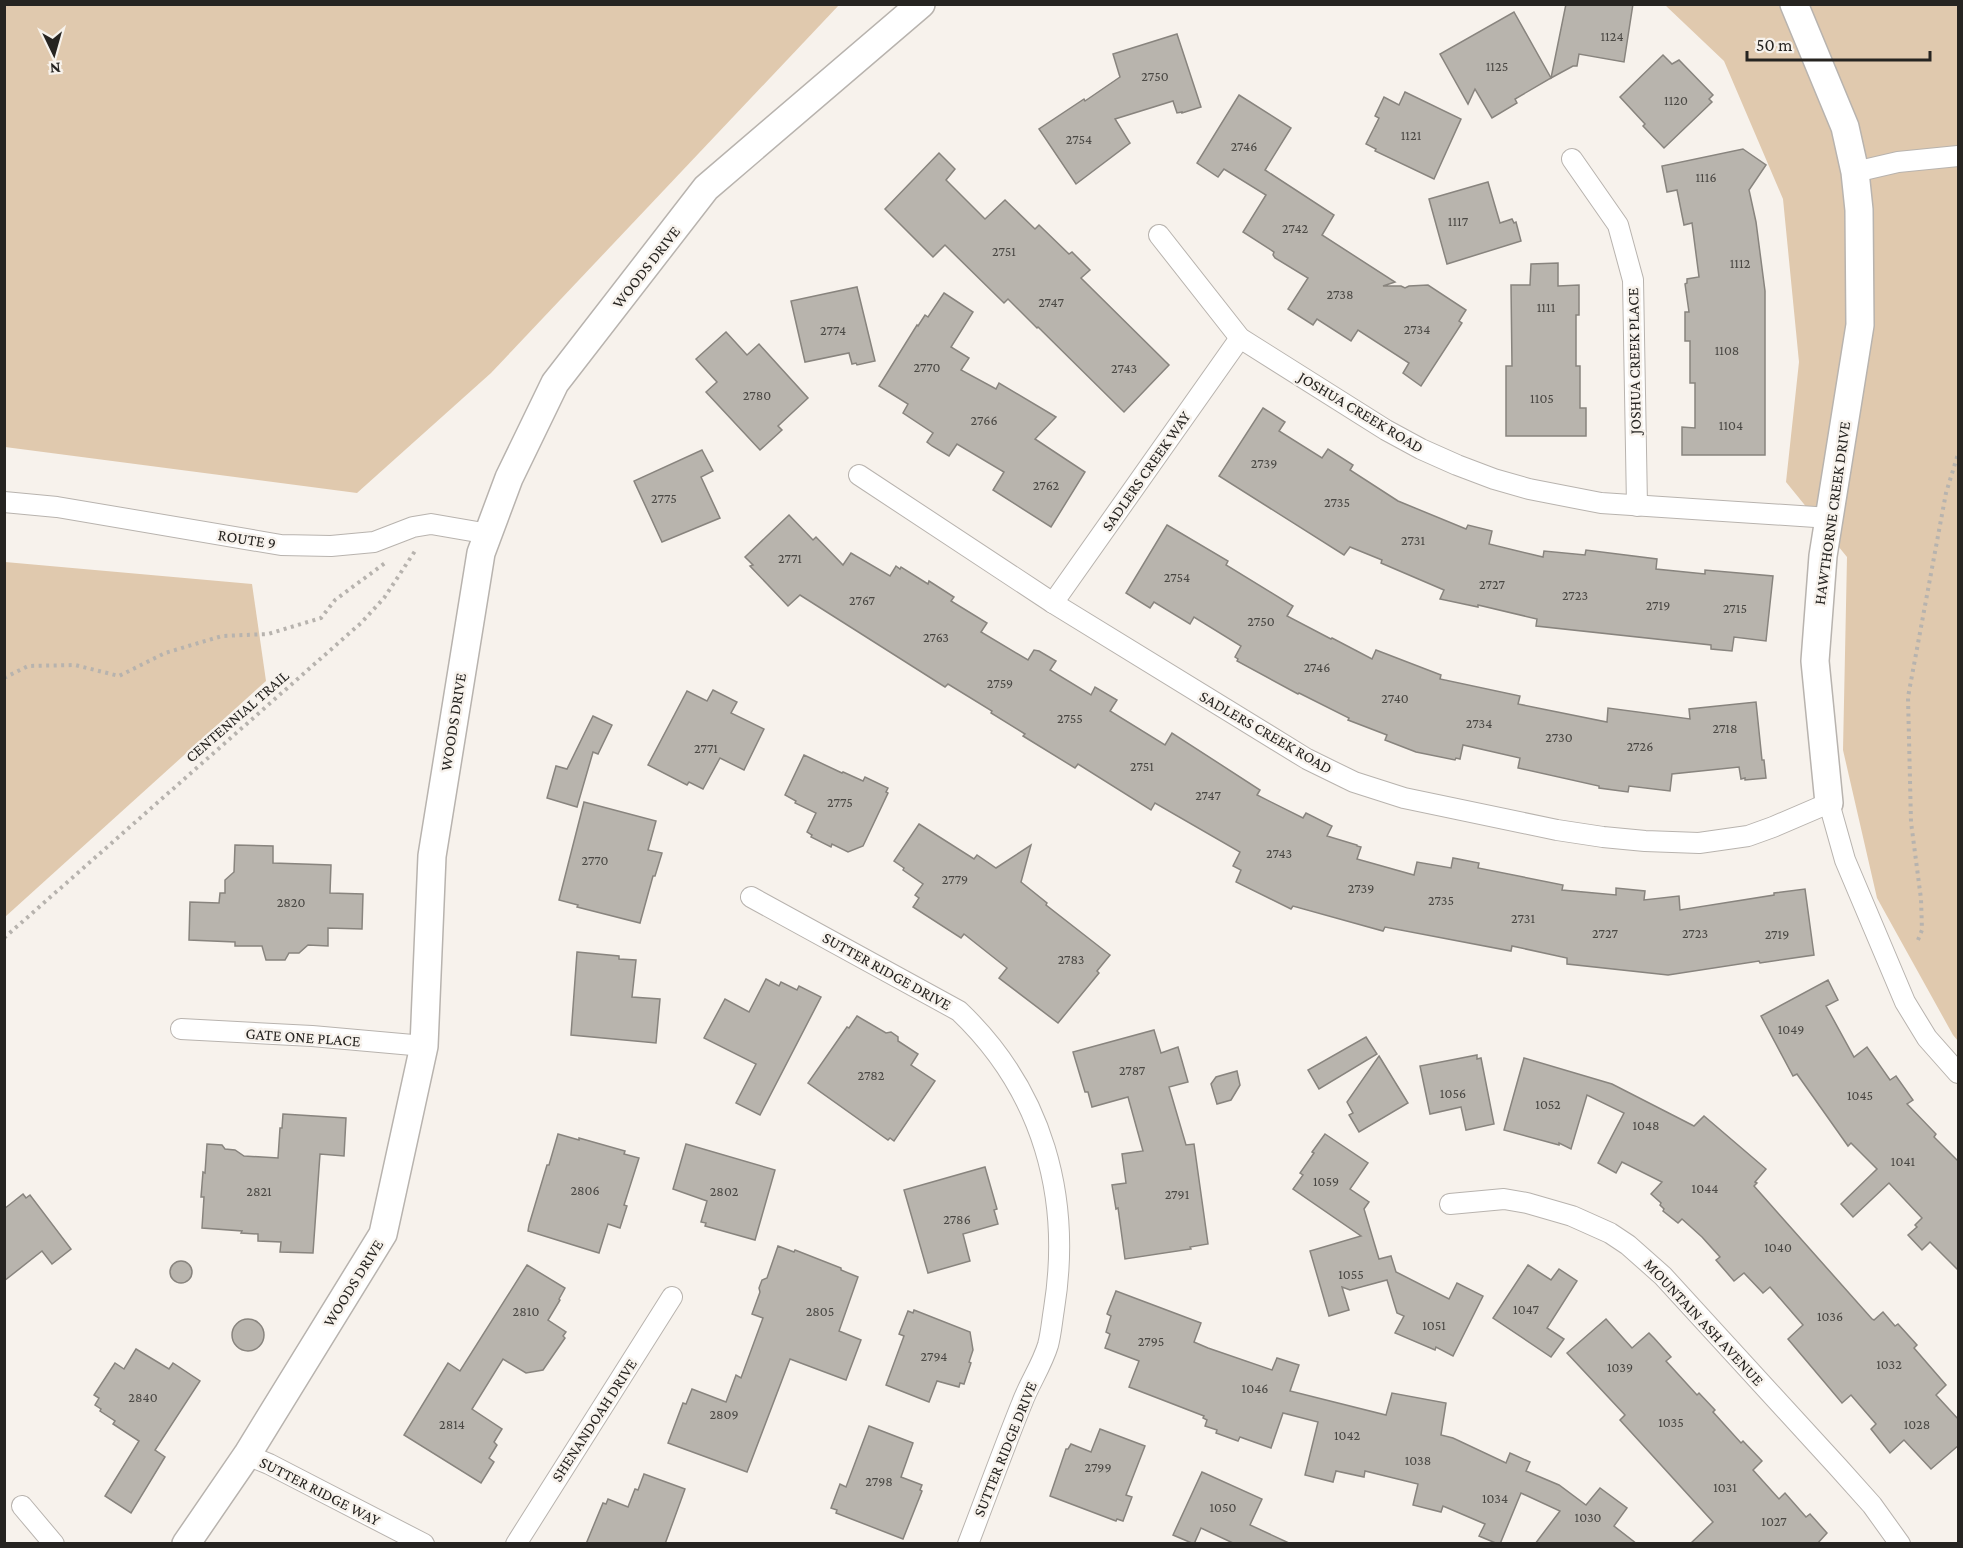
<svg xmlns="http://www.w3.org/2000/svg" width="1963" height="1548" font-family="'Crimson Pro',serif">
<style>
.green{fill:#e0c9ae}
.building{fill:#b8b4ad;stroke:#88847e;stroke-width:1.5}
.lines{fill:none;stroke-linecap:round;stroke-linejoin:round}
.street-casing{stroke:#b8b3ae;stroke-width:22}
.secondary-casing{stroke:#b8b3ae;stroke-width:30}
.path{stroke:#b7b3ae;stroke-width:4;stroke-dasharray:3 4.5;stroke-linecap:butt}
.street{stroke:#fff;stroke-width:20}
.secondary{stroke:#fff;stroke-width:27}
.labels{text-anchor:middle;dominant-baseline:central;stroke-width:5;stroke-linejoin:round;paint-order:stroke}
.number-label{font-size:14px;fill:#4a4844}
.street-label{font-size:16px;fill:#262421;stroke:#f7f2ec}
</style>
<rect width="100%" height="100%" fill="#f7f2ec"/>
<g class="green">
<path d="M5,4H839V5L491,373L357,493L5,447Z"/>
<path d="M1665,5H1958V1041L1953,1035L1877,898L1843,750L1847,557L1786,482L1799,362L1783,199L1724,61Z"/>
<path d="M5,562L252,584L266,681L5,917Z"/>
</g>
<g class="building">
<path d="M1566,4H1633L1624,62L1579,54L1577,66H1573L1551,78Z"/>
<path d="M1514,12L1551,78L1515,99L1517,103L1492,118L1475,89L1468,104L1440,54Z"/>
<path d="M1177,34L1201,107L1182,113V112L1177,113L1173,101L1115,119L1130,143L1076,184L1039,129L1084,99L1085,101L1120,77L1113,54Z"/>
<path d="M1663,55L1672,64L1679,60L1713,95L1709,99L1712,102L1664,148L1643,126L1645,124L1620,97Z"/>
<path d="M1405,92L1461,119L1434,179L1375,151L1376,149L1366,144L1379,118L1375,116L1384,97L1399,105Z"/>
<path d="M1239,95L1291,128L1265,170L1334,215L1322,235L1395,282L1383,286H1401L1405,288L1409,286L1428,285L1466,310L1459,321L1462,323L1421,386L1403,373L1409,363L1358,330L1351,341L1317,319L1313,325L1288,309L1308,278L1275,258L1273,255L1274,252L1243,232L1266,195L1224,169L1218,177L1197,163Z"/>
<path d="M1743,149L1766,165L1749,190L1756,222L1765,291V455H1682V427L1695,428V383H1690V341H1685V312H1689L1685,284L1687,283V279L1699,277L1692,223L1684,225L1677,190L1667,192L1662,166Z"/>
<path d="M939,153L955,169L946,180L985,219L1005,200L1035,229L1039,225L1069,254L1072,252L1090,270L1081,278L1169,365L1124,412L1038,327L1037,328L1008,299L1004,303L945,245L933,257L885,209Z"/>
<path d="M1488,182L1500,223L1512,219L1514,223L1516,222L1521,241L1447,264L1429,199Z"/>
<path d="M1558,263V286L1579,285V315H1576V366H1580V408H1586V436H1506V366H1512L1511,285H1530L1531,264Z"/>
<path d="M857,287L875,361L857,365L856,363L852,364L849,353L805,362L791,301Z"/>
<path d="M944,293L973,312L951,347L969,358L961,370L996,389L999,383L1056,417L1035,439L1085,472L1051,527L993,490L1004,472L957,444L949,456L932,446L927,442L933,433L903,413L908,404L879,386L917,325L918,326L925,315L928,317Z"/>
<path d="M726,332L747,355L759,344L808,398L778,426L782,430L760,450L706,392L717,382L696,359Z"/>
<path d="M1263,408L1285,422L1279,431L1322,458L1328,449L1353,465L1350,470L1398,501L1466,529L1468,525L1492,531L1489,544L1543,557L1544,551L1585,555L1586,550L1657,559L1656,569L1705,574V570L1773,576L1766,641L1734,637L1732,651L1711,649V645L1536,626L1537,619L1478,605V607L1440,599L1444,590L1381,563L1382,560L1350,547L1344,555L1219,476Z"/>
<path d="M702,450L713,471L701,477L720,518L662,542L634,481Z"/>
<path d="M789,515L813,540L816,537L843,565L851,553L890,576L896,566L900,569L901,567L928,584L929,581L954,597L951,601L987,623L981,632L1028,660L1034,650L1039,651L1056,661L1050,670L1091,695L1095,687L1117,700L1110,711L1165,745L1172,733L1260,790L1257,795L1303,818L1306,813L1332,826L1327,836L1357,845V846L1361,847L1357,859L1414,875L1417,862L1451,868L1453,858L1479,863L1478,868L1563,885L1562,890L1616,895V888L1645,891L1644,900L1679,896L1680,910L1774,895V893L1805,889L1814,955L1760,963L1759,961L1668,975L1567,964V958L1512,946L1511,951L1385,927L1383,931L1293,906L1291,909L1236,882L1241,870L1233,866L1240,852L1155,803L1151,810L1078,764L1075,768L1023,736L1025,734L991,713L992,711L948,684L945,687L800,595L788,606L750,566L753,565L745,557Z"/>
<path d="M1167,525L1228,561L1226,565L1293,606L1287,616L1331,639L1332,638L1372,659L1376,650L1441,675L1440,679L1520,696L1518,704L1607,722L1608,708L1690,719L1689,709L1756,702L1762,760H1764L1766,778L1745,780V778L1741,779L1739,767L1672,774L1670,791L1629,786L1628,792L1599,788V786L1518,768L1520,758L1463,745L1460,759L1456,758L1455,760L1416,752L1385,740L1387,735L1348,720L1349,718L1299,693L1298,694L1237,661L1238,659L1235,657L1241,646L1194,617L1190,624L1154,602L1150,608L1126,593Z"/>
<path d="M713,690L737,702L731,713L764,729L744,770L720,758L703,789L689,782L687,785L648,765L687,691L707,701Z"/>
<path d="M593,716L612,725L598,754L593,752L577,807L547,798L556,766L567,769Z"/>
<path d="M804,755L842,773L843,772L863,781L865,777L888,788L886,792L888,793L863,846L848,852L832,844L831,847L811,837L812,835L807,832L816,813L795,803L796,801L785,795Z"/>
<path d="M584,802L656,821L648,850L662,853L655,876H653L640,923L577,907L578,905L559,900Z"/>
<path d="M919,824L974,859L977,855L996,868L1031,845L1021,882L1047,903L1046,905L1110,955L1097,971L1099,973L1058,1023L999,978L1007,968L964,934L961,938L913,907L919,898L915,895L923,884L903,870L904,868L894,861Z"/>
<path d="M235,845L273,846V863L331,865L330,893L363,894L362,929L328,928V946L308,945L299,953H289L285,960H266L262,946H235V942L189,940L190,902L219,903L220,893H225V880L234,872Z"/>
<path d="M577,952L619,956V959L636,960L632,997L660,999L656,1043L571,1035Z"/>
<path d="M766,979L779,986L781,982L797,990L799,986L821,997L760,1115L736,1103L756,1064L704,1038L725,999L749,1012Z"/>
<path d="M1828,980L1838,1000L1826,1006L1854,1057L1867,1047L1890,1080L1896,1076L1913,1100L1907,1104L1936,1134L1934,1137L1959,1162V1271L1930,1242L1922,1250L1908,1235L1917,1227L1915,1225L1922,1218L1889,1183L1853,1217L1841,1204L1877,1169L1851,1143L1848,1146L1797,1074L1793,1076L1761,1016Z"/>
<path d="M857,1016L886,1033L891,1032L898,1037V1041L918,1054L911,1065L935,1081L894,1141L890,1138L888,1140L808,1083L847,1027L849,1028Z"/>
<path d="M1154,1030L1161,1053L1178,1047L1188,1082L1169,1087L1186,1145L1194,1144L1208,1244L1190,1247L1191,1249L1125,1259L1118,1208L1116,1209L1112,1185L1126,1183L1122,1154L1143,1151L1128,1097L1092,1107L1088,1092H1085L1073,1052Z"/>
<path d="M1366,1037L1377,1054L1319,1089L1308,1070Z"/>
<path d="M1477,1055V1059L1481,1058L1494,1124L1466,1130L1461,1107L1430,1114L1420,1066Z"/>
<path d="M1379,1056L1408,1103L1359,1132L1349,1115L1353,1113L1347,1102Z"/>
<path d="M1524,1058L1612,1084L1694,1126L1704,1116L1766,1169L1755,1182L1757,1183L1754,1186L1872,1319L1874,1320L1883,1312L1895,1326L1898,1324L1917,1345L1914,1348L1946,1385L1936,1395L1959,1420V1445L1931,1469L1904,1440L1890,1453L1871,1429L1876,1424L1851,1395L1842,1403L1788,1339L1803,1325L1770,1287L1763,1293L1744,1273L1734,1281L1716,1260L1720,1257L1702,1237L1682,1219L1678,1223L1663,1211L1664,1209L1660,1205L1661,1203L1651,1194L1662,1182L1622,1162L1616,1173L1598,1163L1624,1113L1587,1095L1571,1149L1559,1143V1145L1504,1130Z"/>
<path d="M1237,1071L1240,1085L1231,1100L1217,1104L1211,1084L1216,1077Z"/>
<path d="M283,1114L346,1118L344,1156L320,1154L313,1253L280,1252L281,1242L258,1241V1234L241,1233L242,1231L202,1228L204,1197H201L203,1172L205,1173L207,1144L222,1145L225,1149L235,1150L244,1156L278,1158L280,1128H282Z"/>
<path d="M558,1134L579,1140V1138L625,1151L624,1154L639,1158L624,1205L627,1206L620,1228L608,1224L599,1253L528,1231L529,1225L547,1165H549Z"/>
<path d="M1325,1134L1368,1163L1350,1189L1369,1202L1364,1209L1379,1259L1391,1256L1396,1272L1449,1299L1457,1283L1483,1296L1453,1356L1436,1347L1435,1350L1395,1333L1404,1316L1397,1313L1387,1280L1350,1290L1342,1287L1349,1310L1329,1316L1310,1251L1361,1236L1293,1189L1303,1175L1300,1173L1314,1153L1312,1152Z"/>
<path d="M686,1144L775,1170L755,1240L705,1226L706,1223L701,1222L707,1201L673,1189Z"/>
<path d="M985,1167L997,1209L994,1210L998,1224L963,1234L970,1261L928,1273L904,1190Z"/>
<path d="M23,1194L26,1198L30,1195L71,1249L52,1264L42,1251L4,1281V1209Z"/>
<path d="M778,1246L794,1252L795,1250L841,1268V1270L858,1277L839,1331L861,1340L846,1380L790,1359L747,1472L668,1443L683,1403L686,1404L692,1389L726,1402L736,1375L741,1378L763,1318L752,1314L760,1292L759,1288L762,1280L767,1278Z"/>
<circle cx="181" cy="1272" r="11"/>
<path d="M527,1265L565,1288L559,1299L560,1300L548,1320L566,1332L563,1336L565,1338L543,1370L526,1373L503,1359L472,1409L502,1429L494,1442L497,1445L489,1458L494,1462L481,1483L404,1435L448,1363L460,1371Z"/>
<path d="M1528,1265L1551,1280L1559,1269L1577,1281L1547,1328L1564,1339L1551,1357L1493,1318Z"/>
<path d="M1116,1291L1201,1323L1194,1342L1208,1348L1272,1370L1277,1358L1299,1365L1290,1391L1386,1415L1392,1393L1446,1403L1441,1435L1453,1438L1506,1463L1510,1453L1530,1462L1526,1471L1559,1485L1586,1505L1600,1488L1627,1508L1614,1526L1637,1544H1535L1560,1511L1521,1493L1500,1544H1498L1479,1536L1485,1524L1443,1506L1441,1512L1413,1505L1418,1484L1365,1471L1364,1477L1336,1471L1333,1482L1305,1475L1318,1422L1283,1413L1271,1448L1240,1437L1238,1441L1216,1433L1217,1430L1205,1426L1207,1420L1203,1418L1204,1416L1129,1387L1139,1361L1105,1348L1110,1334L1106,1332L1111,1316L1107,1314Z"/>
<path d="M914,1310L970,1332L973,1350L969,1362L971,1363L964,1384L960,1383L959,1387L937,1381L929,1402L886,1385L904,1336L899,1334L908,1311L913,1313Z"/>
<circle cx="248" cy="1335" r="16"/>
<path d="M1606,1319L1632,1348L1649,1333L1654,1338L1671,1357L1666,1361L1697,1395L1699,1393L1715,1410L1713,1412L1741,1443L1743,1441L1762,1461L1753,1470L1779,1499L1785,1493L1806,1517L1810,1514L1827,1533L1817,1544H1690L1713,1522L1620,1420L1625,1415L1567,1353Z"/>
<path d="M136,1349L169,1369L173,1363L200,1381L155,1450L165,1457L131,1513L105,1496L139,1441L113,1424L115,1421L100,1411L101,1409L95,1405L99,1398L94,1395L115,1363L124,1369Z"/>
<path d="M869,1426L913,1443L901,1477L922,1485L920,1490L922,1491L903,1539L836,1513L837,1510L831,1508L840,1484L846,1487Z"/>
<path d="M1100,1429L1145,1446L1126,1495L1132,1497L1123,1521L1117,1519L1116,1521L1050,1496L1066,1449H1068L1071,1444L1091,1452Z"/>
<path d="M1202,1472L1262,1499L1250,1525L1291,1544H1235L1201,1528L1194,1544L1173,1535Z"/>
<path d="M644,1474L685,1489L665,1544H586L603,1503L606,1504L608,1499L628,1507L635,1489L638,1490Z"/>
</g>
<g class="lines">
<defs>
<g id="street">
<path d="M1572,159L1618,225L1633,280L1637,506"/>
<path d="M1855,172L1898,162L1958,156"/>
<path d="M1159,235L1240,338L1386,430L1421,449L1457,465L1494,479L1529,489L1601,503L1830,518"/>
<path d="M859,475L1053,603L1307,759L1354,782L1404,798L1557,830L1603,837L1645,841L1699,843L1748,836L1773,827L1829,803L1845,860L1905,1002L1927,1038L1958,1073"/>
<path d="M4,502L57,507L281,545L331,546L374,542L413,527L431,524L489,534"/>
<path d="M1053,603L1240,338"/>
<path d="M751,897L959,1011C1043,1091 1072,1197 1054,1309C1052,1321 1051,1334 1048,1345C1042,1365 1029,1384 1022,1403C1003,1450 986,1497 968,1544"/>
<path d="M181,1029L312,1036L424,1046"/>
<path d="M1450,1204L1504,1199L1527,1203L1572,1216L1610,1233L1628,1245L1663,1276L1838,1467L1872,1505L1900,1544"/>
<path d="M247,1455L269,1464L424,1544"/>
<path d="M22,1506L54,1544"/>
<path d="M516,1544L672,1297"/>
</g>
<g id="secondary">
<path d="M1794,4L1845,127L1855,172L1859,210L1860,325L1823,556L1815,661L1829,803"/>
<path d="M186,1544L247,1455L383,1234L424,1046L432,856L481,553L509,478L555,383L706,188L921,4"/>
</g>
</defs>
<use href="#street" class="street-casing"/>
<use href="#secondary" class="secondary-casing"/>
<g class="path">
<path d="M4,678L28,666L75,665L119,676L165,653L222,636L268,634L321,618L335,600L385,563"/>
<path d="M4,938L361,623L384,598L417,548"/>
<path d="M1918,940L1922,930L1921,899L1911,822L1908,697L1946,493L1958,454"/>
</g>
<use href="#street" class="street"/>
<use href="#secondary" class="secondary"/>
</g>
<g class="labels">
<g class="number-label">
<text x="1612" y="36">1124</text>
<text x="1497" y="66">1125</text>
<text x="1155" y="76">2750</text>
<text x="1676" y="100">1120</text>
<text x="1411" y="135">1121</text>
<text x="1079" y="139">2754</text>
<text x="1244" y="146">2746</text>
<text x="1706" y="177">1116</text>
<text x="1458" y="221">1117</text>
<text x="1295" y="228">2742</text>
<text x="1004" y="251">2751</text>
<text x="1740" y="263">1112</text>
<text x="1340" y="294">2738</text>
<text x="1051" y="302">2747</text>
<text x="1546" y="307">1111</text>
<text x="1417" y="329">2734</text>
<text x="833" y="330">2774</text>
<text x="1727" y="350">1108</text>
<text x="927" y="367">2770</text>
<text x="1124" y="368">2743</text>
<text x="757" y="395">2780</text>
<text x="1542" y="398">1105</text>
<text x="984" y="420">2766</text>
<text x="1731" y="425">1104</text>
<text x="1264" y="463">2739</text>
<text x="1046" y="485">2762</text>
<text x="664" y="498">2775</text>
<text x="1337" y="502">2735</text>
<text x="1413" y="540">2731</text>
<text x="790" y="558">2771</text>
<text x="1177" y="577">2754</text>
<text x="1492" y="584">2727</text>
<text x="1575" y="595">2723</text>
<text x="862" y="600">2767</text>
<text x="1658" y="605">2719</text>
<text x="1735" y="608">2715</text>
<text x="1261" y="621">2750</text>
<text x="936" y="637">2763</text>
<text x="1317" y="667">2746</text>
<text x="1000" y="683">2759</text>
<text x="1395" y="698">2740</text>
<text x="1070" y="718">2755</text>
<text x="1479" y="723">2734</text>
<text x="1725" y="728">2718</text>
<text x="1559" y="737">2730</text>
<text x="1640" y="746">2726</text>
<text x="706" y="748">2771</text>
<text x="1142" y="766">2751</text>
<text x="1208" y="795">2747</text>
<text x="840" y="802">2775</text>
<text x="1279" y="853">2743</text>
<text x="595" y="860">2770</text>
<text x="955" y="879">2779</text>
<text x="1361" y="888">2739</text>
<text x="1441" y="900">2735</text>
<text x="291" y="902">2820</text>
<text x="1523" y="918">2731</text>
<text x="1605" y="933">2727</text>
<text x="1695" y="933">2723</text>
<text x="1777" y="934">2719</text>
<text x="1071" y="959">2783</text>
<text x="1791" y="1029">1049</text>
<text x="1132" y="1070">2787</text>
<text x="871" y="1075">2782</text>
<text x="1453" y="1093">1056</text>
<text x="1860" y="1095">1045</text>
<text x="1548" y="1104">1052</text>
<text x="1646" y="1125">1048</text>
<text x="1903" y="1161">1041</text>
<text x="1326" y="1181">1059</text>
<text x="1705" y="1188">1044</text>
<text x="585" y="1190">2806</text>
<text x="259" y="1191">2821</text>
<text x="724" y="1191">2802</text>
<text x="1177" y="1194">2791</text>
<text x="957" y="1219">2786</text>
<text x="1778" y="1247">1040</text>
<text x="1351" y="1274">1055</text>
<text x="1526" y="1309">1047</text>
<text x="526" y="1311">2810</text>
<text x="820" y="1311">2805</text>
<text x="1830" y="1316">1036</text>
<text x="1434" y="1325">1051</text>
<text x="1151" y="1341">2795</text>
<text x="934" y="1356">2794</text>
<text x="1889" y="1364">1032</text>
<text x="1620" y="1367">1039</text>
<text x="1255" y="1388">1046</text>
<text x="143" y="1397">2840</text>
<text x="724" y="1414">2809</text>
<text x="1671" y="1422">1035</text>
<text x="452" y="1424">2814</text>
<text x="1917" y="1424">1028</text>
<text x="1347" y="1435">1042</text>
<text x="1418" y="1460">1038</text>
<text x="1098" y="1467">2799</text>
<text x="879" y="1481">2798</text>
<text x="1725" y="1487">1031</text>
<text x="1495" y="1498">1034</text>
<text x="1223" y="1507">1050</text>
<text x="1588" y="1517">1030</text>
<text x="1774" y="1521">1027</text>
</g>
<g class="street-label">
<text transform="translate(646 267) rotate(-52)">WOODS DRIVE</text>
<text transform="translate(1634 361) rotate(-91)">JOSHUA CREEK PLACE</text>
<text transform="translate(1361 412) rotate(31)">JOSHUA CREEK ROAD</text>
<text transform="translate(1146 471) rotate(-55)">SADLERS CREEK WAY</text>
<text transform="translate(1832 513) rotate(-82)">HAWTHORNE CREEK DRIVE</text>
<text transform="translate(247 539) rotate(9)">ROUTE 9</text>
<text transform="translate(237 716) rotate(-41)">CENTENNIAL TRAIL</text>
<text transform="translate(453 722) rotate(-81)">WOODS DRIVE</text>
<text transform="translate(1266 732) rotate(30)">SADLERS CREEK ROAD</text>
<text transform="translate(887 971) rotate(29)">SUTTER RIDGE DRIVE</text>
<text transform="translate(303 1037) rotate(4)">GATE ONE PLACE</text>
<text transform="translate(353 1283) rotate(-58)">WOODS DRIVE</text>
<text transform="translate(1704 1322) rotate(47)">MOUNTAIN ASH AVENUE</text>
<text transform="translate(594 1420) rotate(-57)">SHENANDOAH DRIVE</text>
<text transform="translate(1005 1449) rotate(-68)">SUTTER RIDGE DRIVE</text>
<text transform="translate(320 1491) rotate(27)">SUTTER RIDGE WAY</text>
</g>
</g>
<rect width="1963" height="1548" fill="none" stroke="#262421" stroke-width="12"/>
<g transform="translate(54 54) rotate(175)" stroke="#f7f2ec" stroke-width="4.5" paint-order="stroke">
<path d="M0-4.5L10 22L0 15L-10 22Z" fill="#262421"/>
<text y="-9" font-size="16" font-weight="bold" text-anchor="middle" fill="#262421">N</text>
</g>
<path d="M1747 51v9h183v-9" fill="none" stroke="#262421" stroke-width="3"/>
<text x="1756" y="51" font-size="18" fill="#262421" stroke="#f7f2ec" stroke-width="4.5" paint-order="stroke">50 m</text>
</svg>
